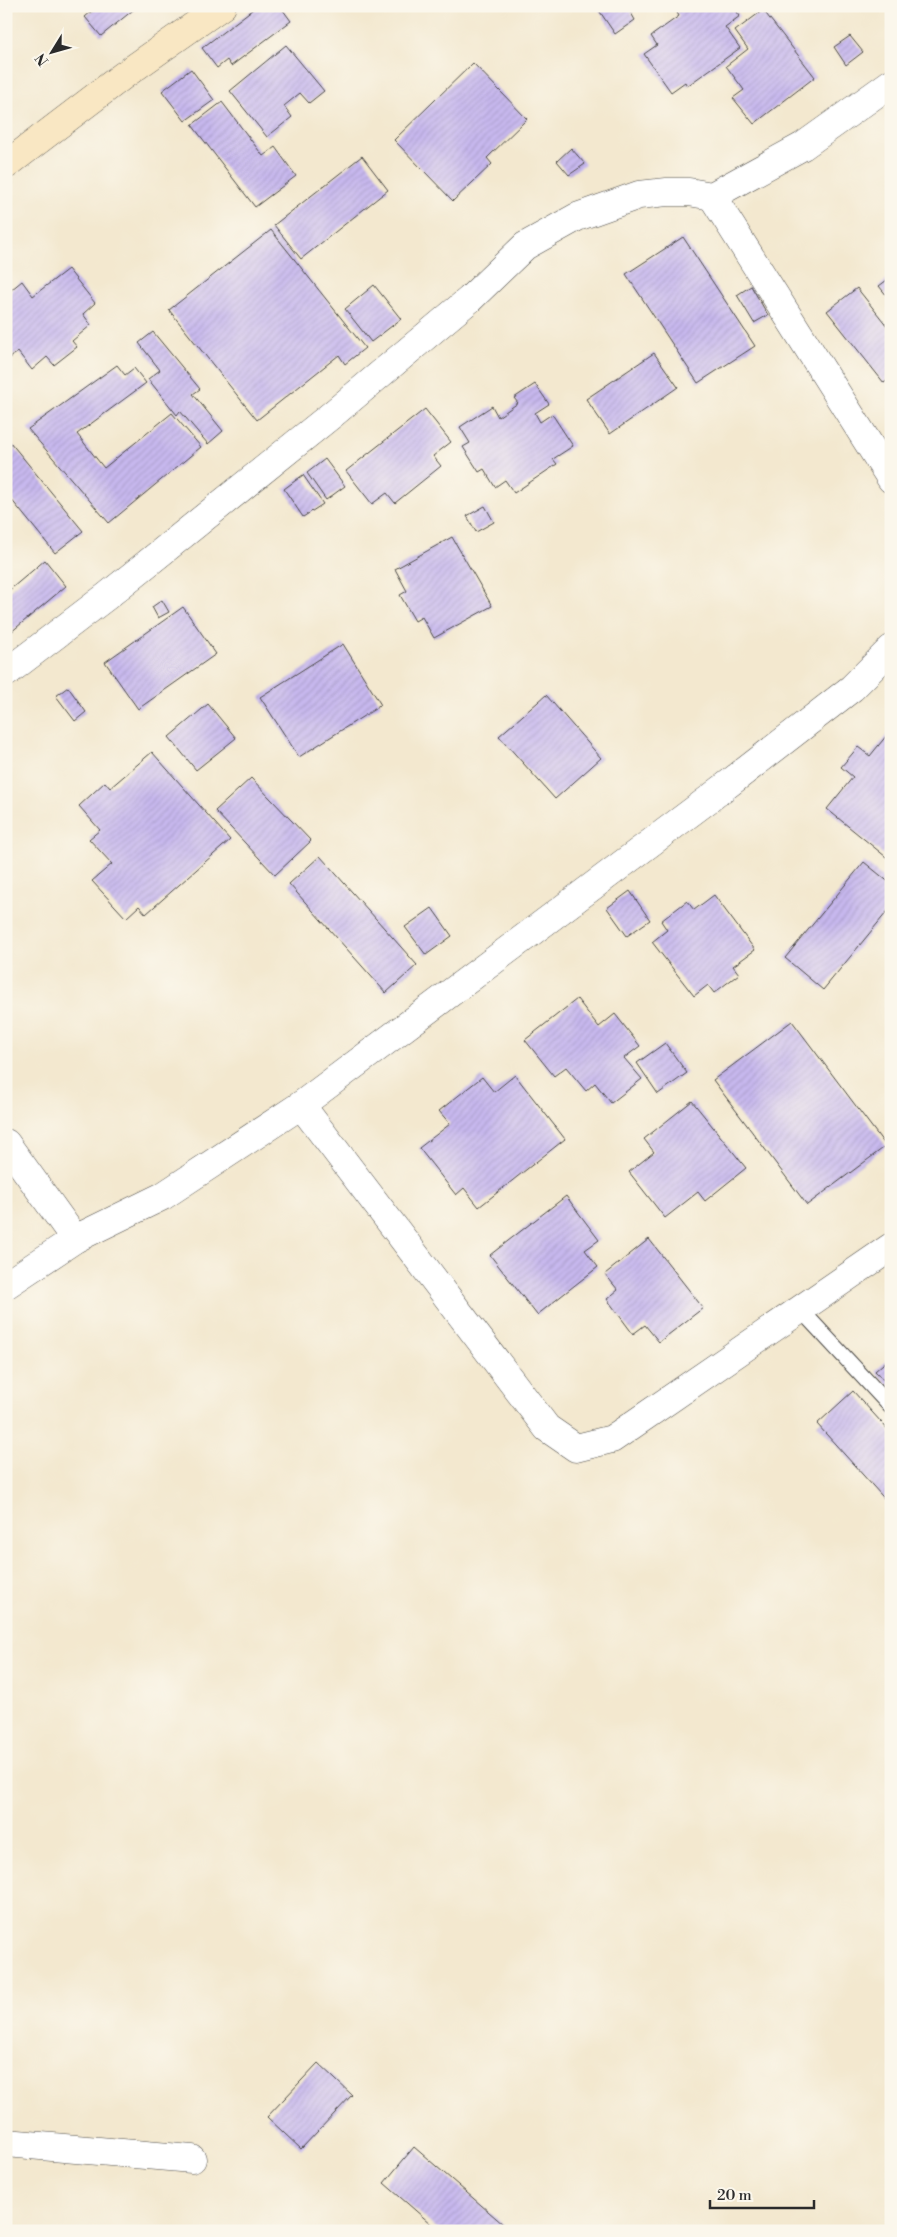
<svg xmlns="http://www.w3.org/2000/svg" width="897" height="2237" font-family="'Libre Bodoni',serif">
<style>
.building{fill:url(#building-hatch)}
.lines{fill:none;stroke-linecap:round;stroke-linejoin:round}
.lane-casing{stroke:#494744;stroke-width:17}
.street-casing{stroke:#494744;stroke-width:29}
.secondary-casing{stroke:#494744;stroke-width:29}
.lane{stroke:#fff;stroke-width:15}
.street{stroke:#fff;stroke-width:28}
.secondary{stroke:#f9e7c3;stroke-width:28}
</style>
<defs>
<pattern id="building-hatch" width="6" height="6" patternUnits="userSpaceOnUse" patternTransform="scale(1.25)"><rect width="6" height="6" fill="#c7b8ee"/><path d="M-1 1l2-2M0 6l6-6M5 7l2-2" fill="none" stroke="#ab9ecc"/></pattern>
</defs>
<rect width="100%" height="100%" fill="#fbf7ec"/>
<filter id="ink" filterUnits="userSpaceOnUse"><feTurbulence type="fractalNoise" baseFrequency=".02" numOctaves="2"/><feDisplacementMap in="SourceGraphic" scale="10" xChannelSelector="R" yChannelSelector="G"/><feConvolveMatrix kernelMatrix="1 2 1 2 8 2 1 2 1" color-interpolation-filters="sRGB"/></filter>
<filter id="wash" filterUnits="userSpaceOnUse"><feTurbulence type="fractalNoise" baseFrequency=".0096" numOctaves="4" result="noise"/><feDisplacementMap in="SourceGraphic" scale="20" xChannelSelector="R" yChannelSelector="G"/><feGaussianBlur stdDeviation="1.12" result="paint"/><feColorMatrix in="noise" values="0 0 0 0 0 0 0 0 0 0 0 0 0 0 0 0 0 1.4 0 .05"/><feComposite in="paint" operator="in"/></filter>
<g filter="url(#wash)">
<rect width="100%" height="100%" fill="#f3e8cf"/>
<g id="blocks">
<g class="building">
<path d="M98,6H138L101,36L85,17Z"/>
<path d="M257,6H280L291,21L231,66L227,60L217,68L202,48Z"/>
<path d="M596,6H641L631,13L635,20L615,34Z"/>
<path d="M673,6H732L740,16L725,27L740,48L687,86L685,82L671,92L644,54L657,45L651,36L679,16Z"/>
<path d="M763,10L815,77L754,124L733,98L744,90L726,66L748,49L735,31Z"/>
<path d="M850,36L863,52L846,65L834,47Z"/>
<path d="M286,45L324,91L309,103L300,93L284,106L292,117L267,137L230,91Z"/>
<path d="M473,63L527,119L487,158L492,164L453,201L394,140Z"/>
<path d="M191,69L214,100L185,121L162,91Z"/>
<path d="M222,102L263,156L275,147L296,176L255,207L192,125Z"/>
<path d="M571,148L585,164L569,175L557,161Z"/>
<path d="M362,156L388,190L301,259L274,225Z"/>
<path d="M271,230L365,348L345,364L339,355L257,420L169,310Z"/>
<path d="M683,237L755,346L698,383L626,274Z"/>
<path d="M68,269L95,303L83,314L91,325L72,341L77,347L54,365L47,357L32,370L18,352L6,361V294L22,281L33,296Z"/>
<path d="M891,277V301L879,286Z"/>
<path d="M374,285L401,319L371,342L345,309Z"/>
<path d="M751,286L768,315L754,323L737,295Z"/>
<path d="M857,288L891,331V378L884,383L827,311Z"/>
<path d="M153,332L200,389L193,394L223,431L208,444L180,411L177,415L148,379L160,370L139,343Z"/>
<path d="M654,353L678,387L610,434L586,399Z"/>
<path d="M117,365L125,375L134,368L146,383L77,434L104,468L172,413L201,447L109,523L28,429Z"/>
<path d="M535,384L549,404L535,413L540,422L552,414L573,446L553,459L557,464L514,493L505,480L495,487L484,469L479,472L463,447L470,443L460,427L492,406L498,417L518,403L514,398Z"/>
<path d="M425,409L451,442L433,456L441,466L395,503L387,493L372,504L346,471Z"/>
<path d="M10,442L83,531L55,553L6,493V446Z"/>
<path d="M325,459L345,486L326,500L307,473Z"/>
<path d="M303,475L323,504L303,517L284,489Z"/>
<path d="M485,506L494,522L476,532L467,516Z"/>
<path d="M452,537L492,606L434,638L422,617L415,621L400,595L407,591L395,569Z"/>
<path d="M45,560L66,586L10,633L6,629V593Z"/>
<path d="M162,600L169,612L158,618L152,607Z"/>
<path d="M183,607L216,654L138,709L105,662Z"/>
<path d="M343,644L381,705L299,757L260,697Z"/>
<path d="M68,687L86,712L75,721L56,696Z"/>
<path d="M546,695L601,758L555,799L499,736Z"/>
<path d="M208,704L236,738L196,770L169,737Z"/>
<path d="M891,730V861L827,809L853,777L841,767L858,747L870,756Z"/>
<path d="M152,752L230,840L146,914L139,906L126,918L92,881L112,864L89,839L100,830L79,806L105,782L110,788Z"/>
<path d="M251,778L311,841L275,875L215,811Z"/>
<path d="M320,856L417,965L386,993L289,884Z"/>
<path d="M864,862L891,884V907L823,990L785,958Z"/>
<path d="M630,891L650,920L627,936L607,908Z"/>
<path d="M714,895L755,950L733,966L739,974L714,993L708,985L694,996L652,942L667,930L661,921L687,901L694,910Z"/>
<path d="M432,908L452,936L426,955L405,927Z"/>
<path d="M577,999L599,1027L615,1014L640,1046L624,1058L642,1079L611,1103L595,1083L586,1091L566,1067L554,1076L525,1040Z"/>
<path d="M792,1021L886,1146L807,1205L713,1080Z"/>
<path d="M665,1043L687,1073L658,1094L637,1063Z"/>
<path d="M515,1075L565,1139L479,1207L464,1188L456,1195L419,1148L450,1124L439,1111L482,1077L494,1092Z"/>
<path d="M692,1101L746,1168L705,1201L698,1192L665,1218L629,1172L654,1152L644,1139Z"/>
<path d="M566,1196L599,1240L585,1250L598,1267L537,1315L490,1255Z"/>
<path d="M649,1239L703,1308L659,1342L645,1325L633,1334L607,1299L618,1290L605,1274Z"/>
<path d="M891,1357V1388L875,1371Z"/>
<path d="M853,1391L891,1433V1506L817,1424Z"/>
<path d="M318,2063L352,2095L301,2149L267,2117Z"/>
<path d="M414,2147L511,2231H439L384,2183Z"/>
</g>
</g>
</g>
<g filter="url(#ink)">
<use href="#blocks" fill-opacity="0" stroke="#494744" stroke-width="1"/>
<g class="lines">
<defs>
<path id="lane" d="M800,1309L891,1407"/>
<g id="street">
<path d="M712,196L891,479"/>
<path d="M6,673L107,596L334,413L470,299L525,246L577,217L639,195L667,192H689L712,196L803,146L891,83"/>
<path d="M301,1105L547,1428L576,1448L612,1439L891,1247"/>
<path d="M6,1143L75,1239"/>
<path d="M6,1285L75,1239L163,1196L301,1105L709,799L852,688L891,649"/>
<path d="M6,2143L192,2159"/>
</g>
<path id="secondary" d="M6,165L124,75L222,6"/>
</defs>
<use href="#lane" class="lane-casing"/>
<use href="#street" class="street-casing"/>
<use href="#secondary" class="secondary-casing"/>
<use href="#lane" class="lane"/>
<use href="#street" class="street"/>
<use href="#secondary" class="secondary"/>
</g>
</g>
<rect width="897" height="2237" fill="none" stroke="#fbf7ec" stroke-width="25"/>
<g transform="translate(52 52) rotate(233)" stroke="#fbf7ec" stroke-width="4" paint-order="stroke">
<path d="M0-4L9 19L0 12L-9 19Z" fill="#2b2b2b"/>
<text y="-8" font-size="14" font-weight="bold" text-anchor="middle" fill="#2b2b2b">N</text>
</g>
<path d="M710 2200v8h104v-8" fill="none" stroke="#2b2b2b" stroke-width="2.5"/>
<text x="717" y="2200" font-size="15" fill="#2b2b2b" stroke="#fbf7ec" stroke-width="4" paint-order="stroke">20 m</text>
</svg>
